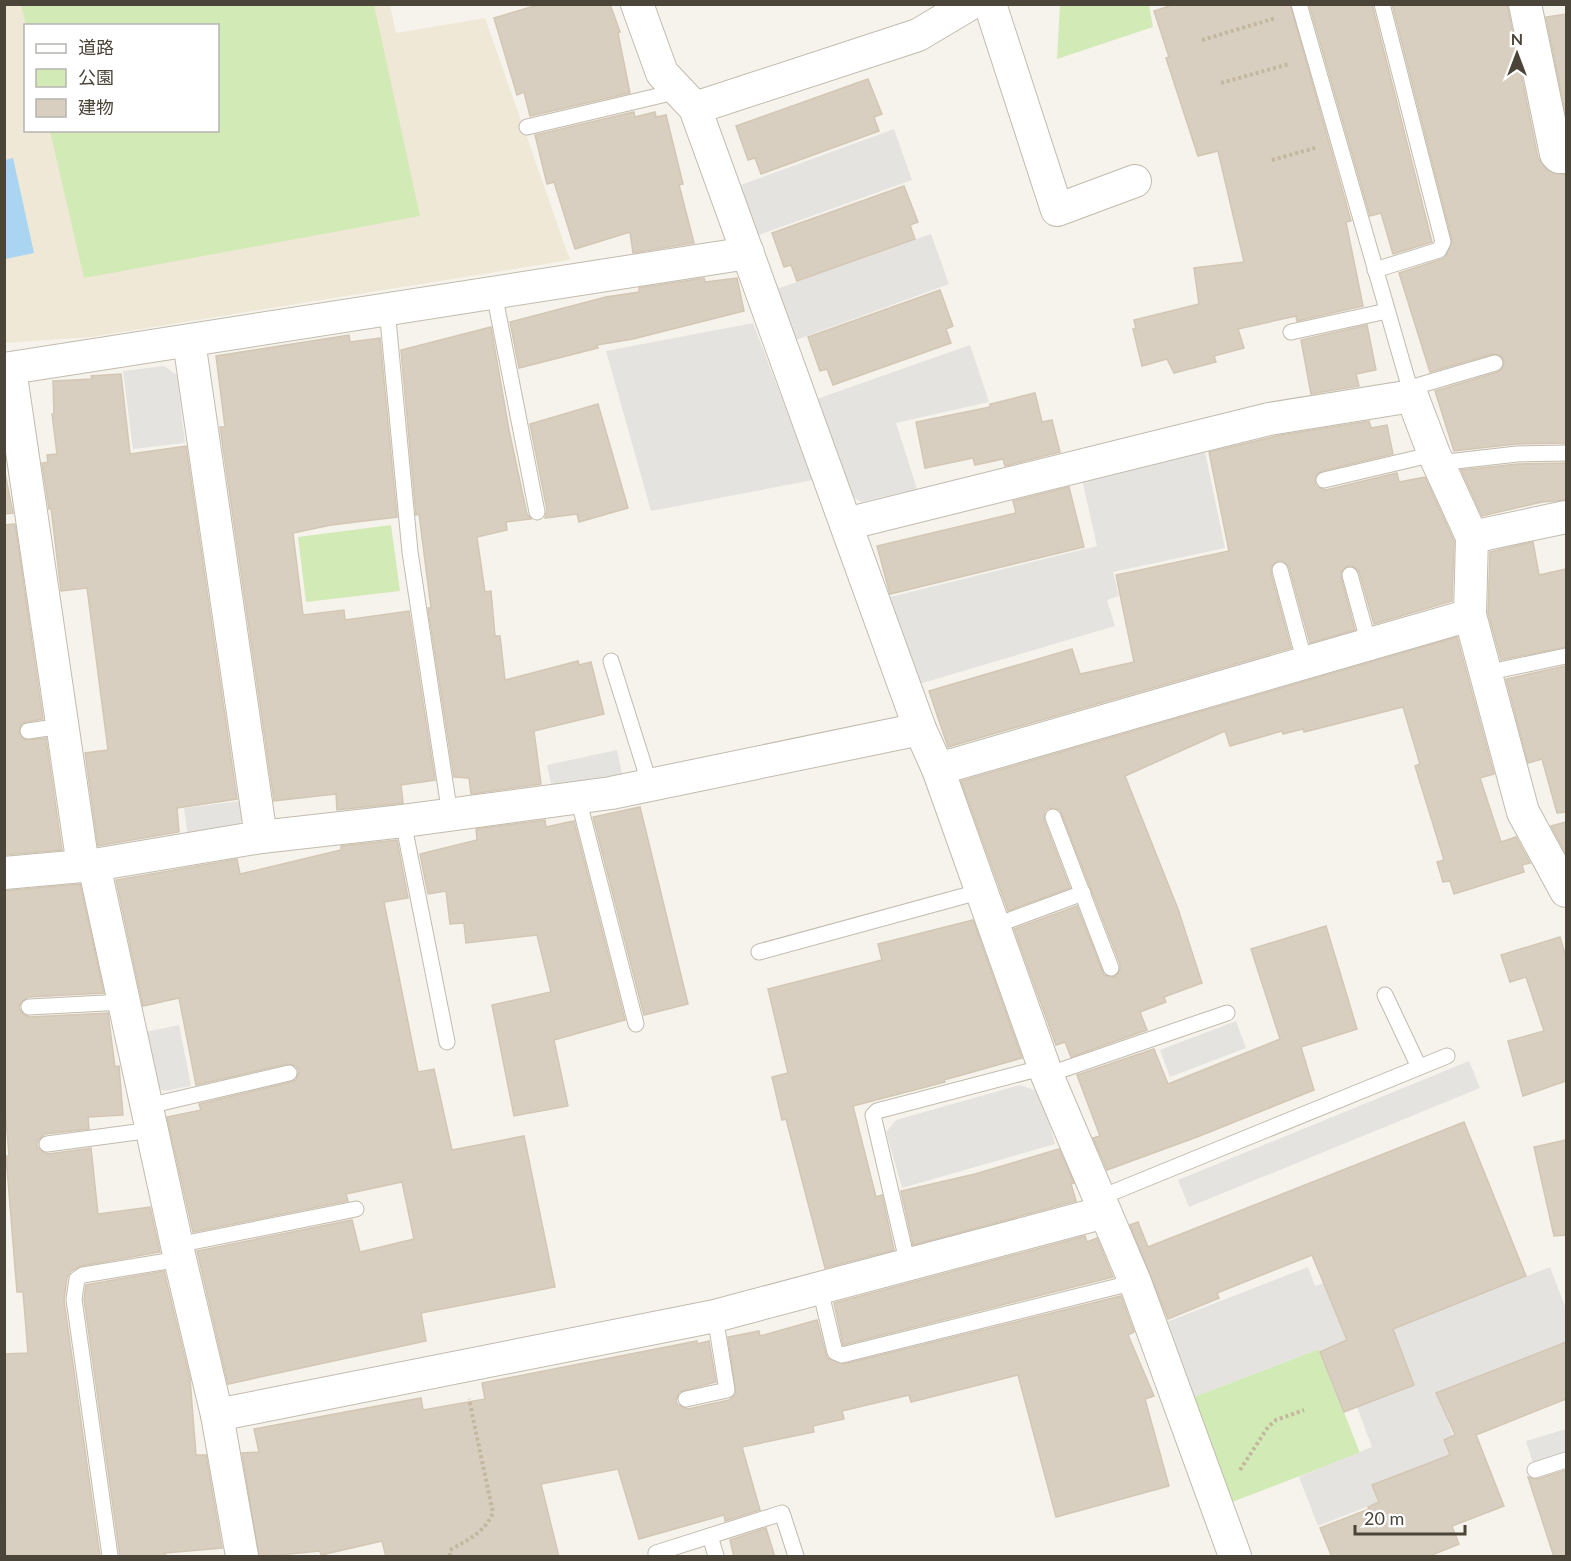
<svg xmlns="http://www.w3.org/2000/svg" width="1571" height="1561" font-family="Lato,'Noto Sans JP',sans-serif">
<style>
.education{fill:#efe8d6;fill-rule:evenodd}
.green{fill:#d2eab5}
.parking{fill:#e5e3e0}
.water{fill:#a9d4f2}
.building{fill:#d8cfc1;stroke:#d3c7b4;stroke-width:1.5}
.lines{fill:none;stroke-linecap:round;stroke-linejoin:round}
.lane-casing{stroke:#c2bbae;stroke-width:17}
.street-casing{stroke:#c2bbae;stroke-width:34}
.path{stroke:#c4b79f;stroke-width:4;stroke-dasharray:3 3;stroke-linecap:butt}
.lane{stroke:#fff;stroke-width:15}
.street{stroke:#fff;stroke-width:32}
</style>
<rect width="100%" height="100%" fill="#f6f3ec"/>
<path class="education" d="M5,5H390L396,33L485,18L570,260L91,337L5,343ZM26,26H218V130H26Z"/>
<g class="green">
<path d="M21,5H374L420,216L84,278L50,131L218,130V26L26,25Z"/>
<path d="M1060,5H1149L1153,27L1057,59Z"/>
<path d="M391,525L400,591L306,602L298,537Z"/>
<path d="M1319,1349L1360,1453L1232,1502L1191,1398Z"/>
</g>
<g class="parking">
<path d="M894,129L912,180L756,236L738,186Z"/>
<path d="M931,234L949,284L793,341L774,290Z"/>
<path d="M753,323L813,480L651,511L606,351Z"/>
<path d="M970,345L989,402L896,423L917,489L861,502L847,493L814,400Z"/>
<path d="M164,366L177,375L185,443L133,449L123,371Z"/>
<path d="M1205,452L1225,548L1113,572L1119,596L1107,600L1115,626L919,684L886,598L1097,546L1082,479Z"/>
<path d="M617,750L622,774L552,788L547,765Z"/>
<path d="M241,801L243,819L233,832L188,838L184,808Z"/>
<path d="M1236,1021L1246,1048L1170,1077L1160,1050Z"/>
<path d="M179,1025L191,1086L164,1091L151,1085L141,1033Z"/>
<path d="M1469,1061L1480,1088L1189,1207L1178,1180Z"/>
<path d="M1020,1085L1040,1092L1055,1144L902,1188L886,1132L896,1120Z"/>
<path d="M1308,1267L1315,1286L1324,1283L1350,1346L1550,1267L1566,1309L1565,1347L1531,1356L1457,1385L1467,1412L1447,1420L1453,1436L1444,1440L1450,1455L1420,1486L1318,1526L1299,1477L1372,1447L1357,1407L1414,1385L1410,1373L1329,1348L1320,1352L1319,1349L1191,1398L1164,1323Z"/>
<path d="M1566,1429V1452L1533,1463L1526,1441Z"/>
</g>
<path class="water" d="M13,158L34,253L5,259V160Z"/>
<g class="building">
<path d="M541,4H610L620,32L618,33L630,93L530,116L524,92L517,95L494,18Z"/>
<path d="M1176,4H1290L1351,221L1346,222L1363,306L1297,321L1296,316L1238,329L1244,348L1214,356L1216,362L1174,373L1167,359L1142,366L1133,329H1136L1134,320L1199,304L1194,268L1244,262L1218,151L1198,156L1166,58L1169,57L1154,11Z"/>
<path d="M1309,4H1372L1432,242L1393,254L1381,213L1370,216Z"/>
<path d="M1392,4H1507L1538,158L1547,170L1566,175V443L1516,444L1454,451L1435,391L1498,372L1502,369L1504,361L1501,356L1493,354L1430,372L1399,273L1445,258L1452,240Z"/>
<path d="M1566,14V116L1546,17Z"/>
<path d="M868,79L882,114L874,117L879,131L761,174L755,158L748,160L736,126Z"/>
<path d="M634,112L635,117L655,112L656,117L666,115L683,184L679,185L694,243L633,253L630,232L575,249L554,182L547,184L535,135Z"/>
<path d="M904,186L918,222L910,225L915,239L797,281L791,265L784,267L772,233Z"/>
<path d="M704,278L705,282L737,278L744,311L633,339L597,345L598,348L519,368L510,322L606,297L639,292V288Z"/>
<path d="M940,290L953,326L946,329L951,343L833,385L827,369L820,371L808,337Z"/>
<path d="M1367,325L1376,370L1356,374L1359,386L1311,394L1301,340Z"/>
<path d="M491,327L509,430L527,514L531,519L506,522L507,530L477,537L485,592L491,591L495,636H500L505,680L578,661L579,665L591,662L604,714L534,731L541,784L471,794L469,778L454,777L428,608H431L419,514L416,515L401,350Z"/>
<path d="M349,335L350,342L380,338L397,517L331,525L293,533L303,615L344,610L345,620L409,611L435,780L401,785L403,803L337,810L336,794L274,801L222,441L220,427H225L216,356Z"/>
<path d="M121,374L130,454L186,446L237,799L177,808L179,832L98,846L85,753L108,750L87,588L61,591L51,508L49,509L42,463L48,462L47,455L57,454L52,414H54L53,381L92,379L91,376Z"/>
<path d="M1035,393L1042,422L1052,420L1060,452L1005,466L1003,459L975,465L973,458L925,468L916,422L990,407V404Z"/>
<path d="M598,404L628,508L579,522L577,514L545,518L547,510L530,424Z"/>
<path d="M1369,421L1371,428L1387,425L1393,454L1322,471L1315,477V483L1317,487L1326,490L1397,473L1399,482L1425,477L1454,541L1452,601L1374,624L1359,572L1353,566H1347L1341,572V577L1355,630L1310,643L1289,567L1283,561H1277L1271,567V573L1291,648L948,747L929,691L1072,649L1080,674L1134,662L1116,575L1229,551L1209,452L1281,435Z"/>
<path d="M1566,463V500L1542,502L1482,516L1461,470L1518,464Z"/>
<path d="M4,468L13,513L4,514Z"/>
<path d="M1069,487L1084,547L890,594L877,546L1016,513L1013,501Z"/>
<path d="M15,524L43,719L22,723L19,733L25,740L46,738L62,850L4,855V525Z"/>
<path d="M1533,542L1539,575L1566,569V647L1501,660L1488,613L1490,552Z"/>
<path d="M1457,637L1494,774L1480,778L1501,842L1516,837L1530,863L1522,865L1524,872L1454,894L1450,881L1443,882L1437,862L1444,860L1415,766L1420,764L1403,707L1304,732L1303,729L1283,734L1282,731L1230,746L1225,731L1125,776L1178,909L1202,983L1164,997L1166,1002L1140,1012L1147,1030L1071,1057L1065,1042L1056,1045L1014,929L1077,906L1104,975L1115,977L1120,970V964L1060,810L1049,808L1045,811L1044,820L1070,888L1008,911L961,781Z"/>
<path d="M1566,666V812L1557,813L1542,759L1528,763L1506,679Z"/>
<path d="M640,807L688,1004L644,1015L593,817Z"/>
<path d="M545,820L546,827L574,821L625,1020L554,1040L568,1106L514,1116L492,1005L551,992L537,935L466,943L464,923L450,924L446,891L428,894L420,854L477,840L476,829Z"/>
<path d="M1566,822V854L1551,826Z"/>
<path d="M397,840L408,898L384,902L418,1072L434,1069L452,1150L524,1136L555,1287L421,1313L426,1341L228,1384L197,1251L352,1220L360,1252L414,1239L402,1182L346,1194L348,1201L193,1232L167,1117L201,1110L199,1104L291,1082L296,1080L299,1071L296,1066L287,1064L196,1085L179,998L143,1006L116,880L237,859L240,874L341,850V846Z"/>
<path d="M80,884L104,993L28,997L21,1002L19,1008L24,1015L30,1017L108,1013L115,1067L119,1066L123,1115L88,1117L89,1129L45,1134L38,1140L37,1146L40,1150L48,1154L91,1148L98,1214L150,1207L160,1252L81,1266L71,1271L67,1278L64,1300L100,1557H6L4,1354L28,1353L23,1292H17L6,1156H9L4,1094V891Z"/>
<path d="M973,920L1022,1058L944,1080L945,1082L853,1106L876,1197L882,1195L894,1250L825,1268L786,1119L782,1120L772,1077L788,1073L768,989L882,960L878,944Z"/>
<path d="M1326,926L1357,1029L1301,1047L1314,1090L1197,1137L1107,1170L1093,1138L1100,1136L1077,1075L1154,1049L1168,1084L1280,1039L1251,949Z"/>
<path d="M1560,937L1566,957V1081L1523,1096L1508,1041L1544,1031L1526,977L1510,982L1501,955Z"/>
<path d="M1464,1122L1526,1276L1393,1329L1414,1385L1344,1412L1320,1352L1347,1340L1312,1255L1217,1293L1219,1298L1168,1319L1130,1225L1138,1222L1148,1247Z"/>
<path d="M1566,1140V1235L1554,1236L1534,1147Z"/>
<path d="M1059,1149L1074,1183L1071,1184L1076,1201L913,1245L901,1191L975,1174Z"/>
<path d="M1085,1236L1087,1242L1097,1238L1113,1277L843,1345L834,1303Z"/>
<path d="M164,1271L190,1379L196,1455H206L222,1548L165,1553L166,1557H120L84,1299L86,1285Z"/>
<path d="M1121,1296L1134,1332L1128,1335L1154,1396L1145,1399L1169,1486L1056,1517L1018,1375L911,1402L909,1395L842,1411L844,1419L813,1426L814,1432L742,1447L760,1510L725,1521L724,1515L639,1539L618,1469L541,1484L559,1557H386L382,1541L321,1555L320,1551L259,1557L242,1453L259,1452L254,1429L421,1398L423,1410L485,1399L482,1383L697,1341V1344L709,1341L716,1382L679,1392L676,1401L678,1405L688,1409L729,1400L736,1394L728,1337L759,1331L760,1336L817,1320L827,1358L844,1364Z"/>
<path d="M1566,1342V1399L1476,1435L1504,1506L1452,1526L1459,1544L1427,1557H1332L1320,1528L1369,1509L1368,1507L1379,1502L1372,1485L1450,1455L1444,1440L1455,1435L1436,1393Z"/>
<path d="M1566,1470V1557H1554L1528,1477L1538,1479Z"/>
<path d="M766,1528L775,1557H734L730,1540Z"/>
</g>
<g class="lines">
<defs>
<g id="lane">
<path d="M1299,4L1412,396"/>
<path d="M527,127L679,91"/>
<path d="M1375,270L1439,250L1443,242L1382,4"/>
<path d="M494,293L537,512"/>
<path d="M387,309L410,552L450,815"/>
<path d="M1291,332L1387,311"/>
<path d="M1410,388L1495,363"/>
<path d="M1438,463L1517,454L1566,453"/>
<path d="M1324,480L1434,454"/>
<path d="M1280,570L1305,663"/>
<path d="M1350,575L1369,644"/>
<path d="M611,661L650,785"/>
<path d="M1485,673L1566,656"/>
<path d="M28,731L62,726"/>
<path d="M578,798L636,1024"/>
<path d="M1053,817L1111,968"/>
<path d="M403,821L447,1042"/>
<path d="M994,926L1083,893"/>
<path d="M759,952L982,891"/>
<path d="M1385,995L1419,1067"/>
<path d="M29,1007L124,1002"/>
<path d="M1047,1075L1227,1013"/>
<path d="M148,1106L289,1073"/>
<path d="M47,1144L152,1130"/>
<path d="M1099,1198L1447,1056"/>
<path d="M177,1245L356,1209"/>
<path d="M908,1265L873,1115L877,1111L1045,1067"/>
<path d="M820,1289L835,1352L842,1355L1135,1282"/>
<path d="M686,1399L727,1390L715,1316"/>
<path d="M1535,1470L1566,1460"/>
<path d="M710,1536L716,1556"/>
<path d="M656,1553L782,1513L796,1556"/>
<path d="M110,1556L74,1299L77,1279L83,1275L180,1259"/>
</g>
<g id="street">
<path d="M637,4L662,73L695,108L920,729L938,769L1047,1075L1135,1282L1235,1556"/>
<path d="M990,4L1057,210L1135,181"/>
<path d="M1525,4L1556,154L1559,157H1566"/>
<path d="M695,108L918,35L970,4"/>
<path d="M189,341L261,837"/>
<path d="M4,369L748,253"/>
<path d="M10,369L83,866"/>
<path d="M846,524L1269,419L1412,396L1434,454L1472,537L1470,615L1523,812L1566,891"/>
<path d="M1472,537L1566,517"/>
<path d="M938,769L1470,615"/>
<path d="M94,865L180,1259L217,1415L242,1556"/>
<path d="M4,873L94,865L261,837L403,821L611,793L920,729"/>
<path d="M217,1415L715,1316L1105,1212"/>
</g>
</defs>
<use href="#lane" class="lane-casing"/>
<use href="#street" class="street-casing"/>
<g class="path">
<path d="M1202,40L1276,18"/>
<path d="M1221,83L1289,64"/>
<path d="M1272,160L1315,148"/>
<path d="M1240,1470L1268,1427L1276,1420L1304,1410"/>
<path d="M450,1556V1550C469,1539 484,1533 493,1513L469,1399"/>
</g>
<use href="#lane" class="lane"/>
<use href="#street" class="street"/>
</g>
<rect width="1571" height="1561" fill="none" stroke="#4b4439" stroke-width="12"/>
<rect x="24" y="24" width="195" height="108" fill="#ffffff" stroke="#b7b4b0" stroke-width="1.5"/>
<rect x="36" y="44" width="30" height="9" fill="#ffffff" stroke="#b7b4b0" stroke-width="1.5"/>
<text x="78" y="54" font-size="18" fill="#4b4439">道路</text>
<rect x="36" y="69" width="30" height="18" fill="#d2eab5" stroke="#b7b4b0" stroke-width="1.5"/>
<text x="78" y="84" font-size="18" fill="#4b4439">公園</text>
<rect x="36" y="99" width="30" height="18" fill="#d8cfc1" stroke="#b7b4b0" stroke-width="1.5"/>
<text x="78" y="114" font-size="18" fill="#4b4439">建物</text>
<g transform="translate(1517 54)" stroke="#ffffff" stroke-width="4.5" paint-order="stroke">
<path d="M0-4.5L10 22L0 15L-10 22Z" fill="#4b4439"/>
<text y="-9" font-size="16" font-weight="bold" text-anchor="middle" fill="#4b4439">N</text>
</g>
<path d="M1355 1525v9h110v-9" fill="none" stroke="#4b4439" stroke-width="3"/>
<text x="1364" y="1525" font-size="18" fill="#4b4439" stroke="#ffffff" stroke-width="4.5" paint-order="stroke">20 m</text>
</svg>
